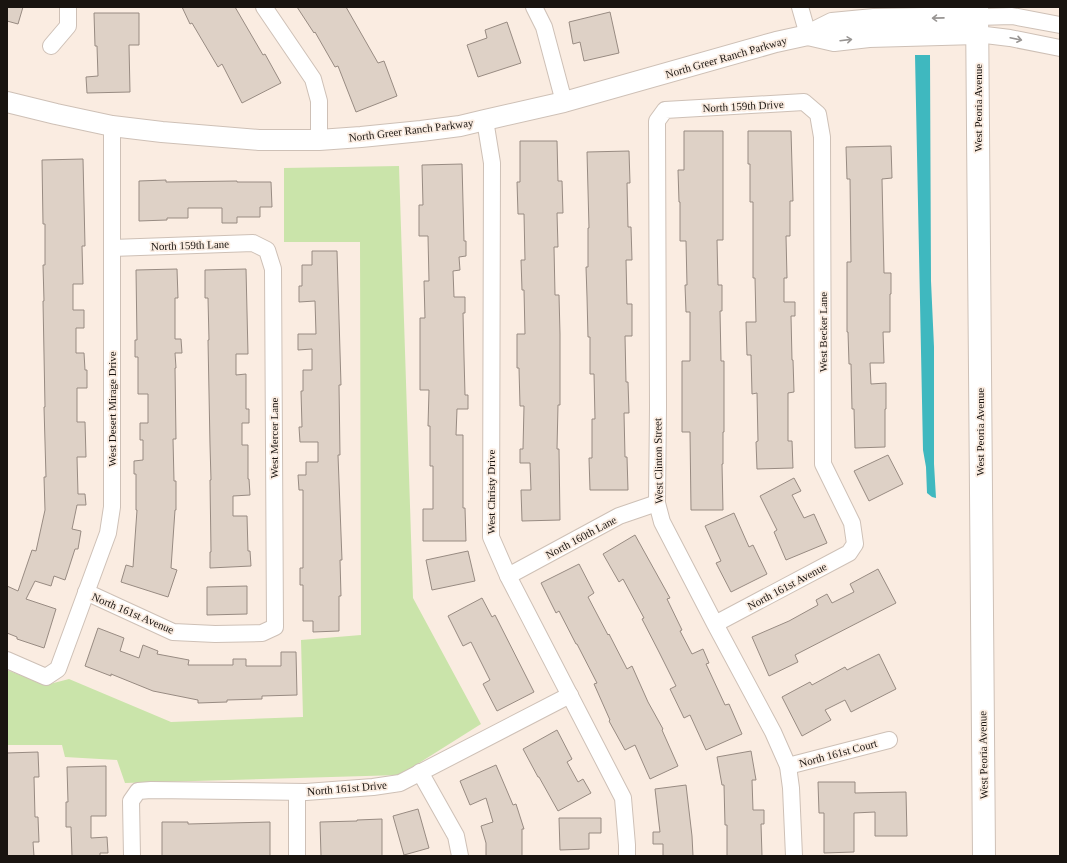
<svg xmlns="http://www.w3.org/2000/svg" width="1067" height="863" font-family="Georgia,serif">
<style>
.green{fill:#cae4aa}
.water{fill:#3fb8bf}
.building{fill:#ded1c6;stroke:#988b82}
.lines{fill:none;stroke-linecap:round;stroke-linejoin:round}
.minor-casing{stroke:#cec0b6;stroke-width:18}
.tertiary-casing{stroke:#cec0b6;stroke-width:22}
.secondary-casing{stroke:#cec0b6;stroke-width:24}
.minor{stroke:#fff;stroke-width:16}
.tertiary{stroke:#fff;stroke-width:20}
.secondary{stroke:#fff;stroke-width:22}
.oneway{stroke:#989593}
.labels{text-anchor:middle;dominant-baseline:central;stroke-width:3.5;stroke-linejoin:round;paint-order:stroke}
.street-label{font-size:11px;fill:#191410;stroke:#faece1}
</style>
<rect width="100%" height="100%" fill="#faece1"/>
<path class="green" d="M399,166L413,598L481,724L400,775L125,783L117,760L65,757L62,745H7V670L46,685L69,679L171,722L303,717L301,640L361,635L360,242H284V168Z"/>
<path class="water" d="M915,55H930L931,281L934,347V464L936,498L932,497L927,493L926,467L923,450Z"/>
<g class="building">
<path d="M7,7H23L18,24L7,21Z"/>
<path d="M182,7H235L263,55L265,54L281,83L242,103L222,64L218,67L192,23L190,24Z"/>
<path d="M297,7H346L378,63L384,61L397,96L356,112L338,66L335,67L315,32L314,33Z"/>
<path d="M610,12L619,53L584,61L580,42L573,44L569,22Z"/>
<path d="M94,13H139V45H129L130,92L87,93L86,77L98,76L97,46H95Z"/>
<path d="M507,22L521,63L478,77L467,45L487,38L485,30Z"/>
<path d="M684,131H723V240H717L718,285H722V311H720L721,361H724V432H723V464H722L723,510H691L690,432H682V361H690V312H686L685,285H687L686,241H680V202H679L678,170H684Z"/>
<path d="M748,131H791L793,201H790V236H786L787,278H784V302H795V316H791L792,360H793L794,392L788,393V441H792L793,468L757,469L756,442L758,441L757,393L752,394L751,355H747L746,322H756L755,278H753V202H750V164H748Z"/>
<path d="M520,141H557L558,181H562L563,213H557L558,247H554L555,295H559L560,334V405H558L557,449H559L560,520L522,521L521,490H531L530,463H520V449H523L524,406H520L519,368H517V334H525L524,290H522L521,260H525L524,214H518L517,182H520Z"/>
<path d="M891,146L892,178L882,179L884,273H891V294H890V332H883L884,363H870L871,384L886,383V409H885V447L855,448L854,409H852L851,364H849L848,332H847V262H851L850,179H847L846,147Z"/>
<path d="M629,151L630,183H627L628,227H631L632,260H626L627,304H632V336H625L626,382H628L629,413H624L625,457H627L628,490H590L589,458H592V419H595L594,374H590V337H588L587,297L586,267H588V228H589L587,152Z"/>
<path d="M83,159L85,246H82L83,284H73V310H84V328H76V353H84L85,370H87V388H77V422H85L86,457H77L78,494H85L86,505H77L72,529L81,531L78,549H75L65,580L54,576L51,586L35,581L26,599L56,609L44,648L17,639V637L7,633V586L18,591L32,550L36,551L45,510L44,477H46L44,407H45L43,301H44L43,265H45V224H43L42,160Z"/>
<path d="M462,164L464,241H466V256L459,257L460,270L453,271L454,297H465V313H463L464,357L465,395H468V409H457L456,435H463V508H465L466,541H423V509H433V466H430V426H428L429,390H420V318H425L424,281H429L428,236H419V205H423L422,165Z"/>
<path d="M166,180V182L237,181V182H271L272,207H260V217H237V223H222V208H188V218H167V220L139,221V181Z"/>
<path d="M312,251H337L341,385H339L340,455H338L342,560H340L341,596H339V631L313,632V621H303V585H300V568H303V490H299L298,475H306V462H318V442H300L299,427H302L301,391H303V370H312V349L298,350V334H316L315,301L299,302V286H302V265H312Z"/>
<path d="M177,269L178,298H175V339H181L182,353H175L176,368H175L176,439H173L174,481H176V510H175L171,568L177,570L168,597L121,582L126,565L133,567L137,510H136V474H134V461L143,460V440H140V423H148V394H138V357H135V340H137L136,270Z"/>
<path d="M246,269L248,354H236V375L246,374V409H249V423H242V445H248V479H249L250,495L233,496V516H247L248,551H250L251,566L210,568V552H211L210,480H211L210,445L208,340H209L208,298H205V270Z"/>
<path d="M888,455L903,484L869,501L854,471Z"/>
<path d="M794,478L801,491L792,495L804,518L814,514L827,543L786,560L774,532L777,530L760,496Z"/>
<path d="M734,513L749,547L753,545L767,574L731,592L716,563L721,561L705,526Z"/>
<path d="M635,535L670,598L667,599L682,630L680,631L692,654L703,649L709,663L706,664L725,705L729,704L742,734L706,750L690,715L684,718L670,689L676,686L659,652L642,619L644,618L623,579L619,582L603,554Z"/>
<path d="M468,551L475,581L432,590L426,560Z"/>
<path d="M579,564L594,593L588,597L608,635L609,634L627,669L632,666L648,702L663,729L662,730L678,766L650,779L635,745L625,750L609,721L610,720L594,684L597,683L577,644H576L559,611L556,613L541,583Z"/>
<path d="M878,569L896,603L795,655L798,662L769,676L752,637L789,621L818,605L816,600L827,594L832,603L854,592L850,584Z"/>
<path d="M247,586V614L207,615V587Z"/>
<path d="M482,598L492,617L495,615L534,692L497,711L483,684L490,680L471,642L463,646L448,616Z"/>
<path d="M98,628L124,638L120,651L139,658L143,645L158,651L157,654L189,660L188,665H233V659H246V666H281V652H296L297,695L262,696V699L227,700V702L198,703V700L153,691L111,674V676L85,666Z"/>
<path d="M879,654L896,689L851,712L845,700L825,710L831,720L802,736L782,697L810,682L812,685L845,667L847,670Z"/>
<path d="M557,730L572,759L567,762L578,782L583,779L591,793L558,811L539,777H538L523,749Z"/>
<path d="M751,751L756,780H752L753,810H764V824H761L762,856H727V825H725L724,785H722L717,757Z"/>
<path d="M38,752L39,777H34L35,817H38L39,842H33L34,856H7V753Z"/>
<path d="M496,765L513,805L516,804L524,829H522V856H486V843L481,826L493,822L486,798L470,805L460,781Z"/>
<path d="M106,766V816H91V838L107,837L108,853H100V856H72L71,827H66V802H68L67,767Z"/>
<path d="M818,782H855V793L906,792L907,836H875V812L854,813V852L824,853V813H819Z"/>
<path d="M686,785L692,836L693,856H663V844H653V832H660L655,789Z"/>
<path d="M418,809L429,848L404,855L393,816Z"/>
<path d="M559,818H601V833H589V849L560,850Z"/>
<path d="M382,819V856H321L320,822L357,821V820Z"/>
<path d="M162,822H188V824L270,822V856H162Z"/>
</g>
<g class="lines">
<defs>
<g id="minor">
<path d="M264,7L313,79L319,101V140"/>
<path d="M534,7L544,27L564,102"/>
<path d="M800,7L808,35"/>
<path d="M977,17L1012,16L1060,25"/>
<path d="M977,34L1010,38L1060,48"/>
<path d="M51,46L68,26V7"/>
<path d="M485,120L492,163L491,537L508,576L623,798L627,845V856"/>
<path d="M508,576L619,516L657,503"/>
<path d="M86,592L173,632L215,634L262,633L275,627L273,269L267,250L253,243L112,248"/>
<path d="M715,624L849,553L855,544L852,523L823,464L822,137L818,114L804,102L665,110L657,121L658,407L657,503L662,522L715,624L773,732L788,766L791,788L794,856"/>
<path d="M7,660L46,677L58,669L108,533L112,507V126"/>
<path d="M788,766L889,740"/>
<path d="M420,772L456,836L460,856"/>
<path d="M297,792V856"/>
<path d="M132,856L131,801L138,791L151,790L306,792L373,787L400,783L570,695"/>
</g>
<g id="tertiary">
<path d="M808,35L834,41L869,37L977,34"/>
<path d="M7,102L56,114L112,126L162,132L259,140H319L361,137L421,131L460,126L485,120L564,102L776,42L808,35L832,23L874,19L977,17"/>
</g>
<path id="secondary" d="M977,7L984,856"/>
</defs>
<use href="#minor" class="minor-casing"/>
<use href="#tertiary" class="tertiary-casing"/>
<use href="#secondary" class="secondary-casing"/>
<use href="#minor" class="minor"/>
<use href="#tertiary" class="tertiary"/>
<use href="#secondary" class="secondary"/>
</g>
<defs><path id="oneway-shaft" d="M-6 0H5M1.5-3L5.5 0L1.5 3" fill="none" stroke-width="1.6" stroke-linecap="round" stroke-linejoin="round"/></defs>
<g class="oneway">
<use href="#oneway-shaft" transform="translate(938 18) rotate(179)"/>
<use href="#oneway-shaft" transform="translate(1016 39) rotate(12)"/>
<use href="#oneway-shaft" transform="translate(846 40) rotate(-7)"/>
</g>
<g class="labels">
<g class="street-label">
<text transform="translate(726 57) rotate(-16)">North Greer Ranch Parkway</text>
<text transform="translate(743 106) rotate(-3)">North 159th Drive</text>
<text transform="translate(978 108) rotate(-90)">West Peoria Avenue</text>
<text transform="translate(411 130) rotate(-7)">North Greer Ranch Parkway</text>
<text transform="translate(190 245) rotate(-2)">North 159th Lane</text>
<text transform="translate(823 332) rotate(-90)">West Becker Lane</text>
<text transform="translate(112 409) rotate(-90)">West Desert Mirage Drive</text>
<text transform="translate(980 432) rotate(-90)">West Peoria Avenue</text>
<text transform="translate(274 438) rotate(-90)">West Mercer Lane</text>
<text transform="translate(658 461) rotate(-91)">West Clinton Street</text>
<text transform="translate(491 492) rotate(-90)">West Christy Drive</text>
<text transform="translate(581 537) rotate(-28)">North 160th Lane</text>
<text transform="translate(787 586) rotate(-28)">North 161st Avenue</text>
<text transform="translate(133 613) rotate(23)">North 161st Avenue</text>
<text transform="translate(838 753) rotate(-15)">North 161st Court</text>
<text transform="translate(983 755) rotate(-91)">West Peoria Avenue</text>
<text transform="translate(347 788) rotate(-5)">North 161st Drive</text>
</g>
</g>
<rect width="1067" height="863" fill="none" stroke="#191410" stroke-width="16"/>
</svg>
